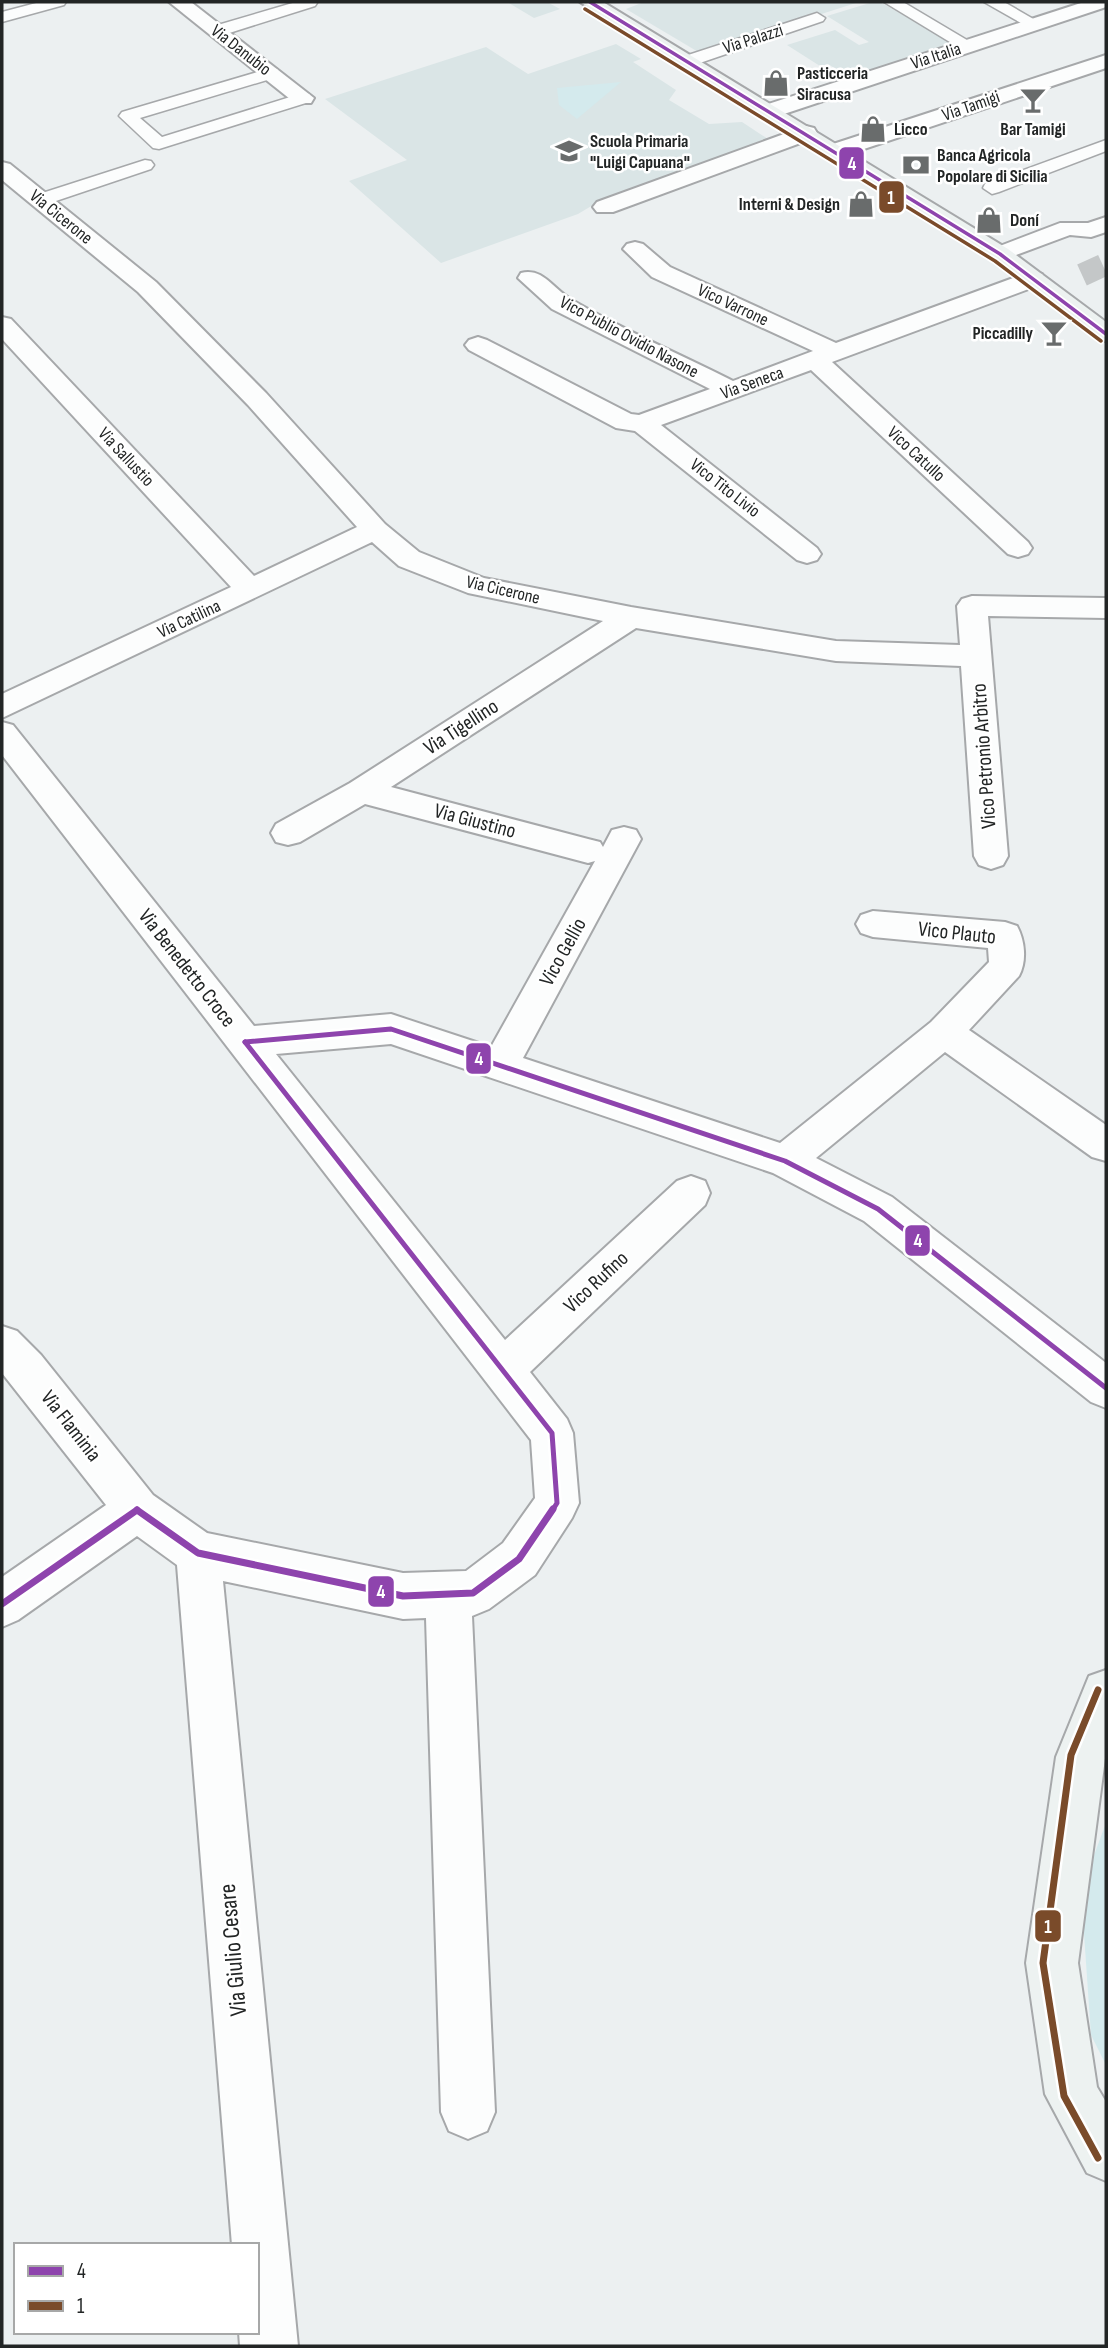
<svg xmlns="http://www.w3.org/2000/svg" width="1108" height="2348" font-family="'Sofia Sans Condensed',sans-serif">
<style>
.built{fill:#dae5e6}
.green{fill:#d4eaed}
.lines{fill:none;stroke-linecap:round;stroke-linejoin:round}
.street-tunnel{stroke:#c4c7c8;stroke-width:23;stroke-dasharray:23 11;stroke-linecap:butt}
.lane-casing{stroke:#a6a8aa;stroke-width:3}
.street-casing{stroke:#a6a8aa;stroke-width:4}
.secondary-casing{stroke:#a6a8aa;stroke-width:4}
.lane{fill:#fcfdfd;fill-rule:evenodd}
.street{fill:#fcfdfd;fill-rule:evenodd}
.secondary{fill:#edf2f1;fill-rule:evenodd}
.bus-1-far2-casing{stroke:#fff;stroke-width:7}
.bus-1-far1-casing{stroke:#fff;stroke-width:10}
.bus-1-casing{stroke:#fff;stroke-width:12}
.bus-2-far1-casing{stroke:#fff;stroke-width:7}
.bus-2-casing{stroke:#fff;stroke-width:12}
.bus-1-far2{stroke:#8e44ad;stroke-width:3.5}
.bus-1-far1{stroke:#8e44ad;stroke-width:5}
.bus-1{stroke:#8e44ad;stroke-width:7}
.bus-2-far1{stroke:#7a4b2a;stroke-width:3.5}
.bus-2{stroke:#7a4b2a;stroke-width:7}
.labels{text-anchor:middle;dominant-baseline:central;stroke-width:5;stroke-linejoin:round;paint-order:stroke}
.far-street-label{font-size:18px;fill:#222525;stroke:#fff}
.far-poi-label{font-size:18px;font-weight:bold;fill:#222525;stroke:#fff;text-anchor:start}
.street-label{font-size:21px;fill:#222525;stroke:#fff}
.near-street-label{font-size:24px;fill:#222525;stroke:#fff}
.line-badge{stroke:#fff;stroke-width:2.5}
.badge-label{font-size:19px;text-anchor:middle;font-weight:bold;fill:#fff}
</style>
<rect width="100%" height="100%" fill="#ecf0f1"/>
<g class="built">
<path d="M507,2H547L560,9L534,18Z"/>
<path d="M644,2H859L700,53L626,9Z"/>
<path d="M873,2H880L952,43L849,77L828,64L820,66L787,45L835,30L859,45L869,42L827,16Z"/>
<path d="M616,44L641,59L633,62L676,90L669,100L709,124L742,122L771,141L598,202L578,214L441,263L349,181L407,160L325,99L486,47L528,74Z"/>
</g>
<g class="green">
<path d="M621,82L577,119L559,105L557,88Z"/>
<path d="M1106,1823V2065L1091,2035L1081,1890Z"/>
</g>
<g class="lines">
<path class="street-tunnel" d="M1082,275L1106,264"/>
<defs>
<g id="lane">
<path d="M40,2H66L64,5L2,22V12Z"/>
<path d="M296,2L317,3L315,6L223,35H211L209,31L211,27Z"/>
<path d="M884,2H903L977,46L975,50H963Z"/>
<path d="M984,2H1004L1042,24L1040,27H1028Z"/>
<path d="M817,13L825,18L823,21L694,65L688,66L680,61L682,57Z"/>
<path d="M271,68L277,69L280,73L277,77L140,118L162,137L303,93L309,94L312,98L309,102L159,149L153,148L119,116L122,112Z"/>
<path d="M1106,140V151L999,192L992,194L983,188L985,184Z"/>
<path d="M145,160L151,161L154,165L151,169L47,204L40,206L31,200L33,196Z"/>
</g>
<g id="street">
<path d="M169,2H191L314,98L311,103H295Z"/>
<path d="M1084,2H1106V7L778,116H762L759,111L762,106Z"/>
<path d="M1106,55V68L843,156H827L824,151L827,146Z"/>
<path d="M806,126L814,128L817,133L814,138L613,212H597L593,207L597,202Z"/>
<path d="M2,162L10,164L156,282L266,393L385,524L419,552L484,578L631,607L836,641L960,645L957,606L962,599L972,596L1106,598V618L988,616L1008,856L1003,865L991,869L979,865L974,856L961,666L836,661L636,628L391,787L588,839L600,842L603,847L612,830L624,827L636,830L641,839L523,1058L780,1143L931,1022L989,962L988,948L873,937L861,933L856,924L861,915L873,911L1005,922L1017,926C1025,941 1027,961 1019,976L969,1030L1106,1125V1161L1092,1157L945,1052L816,1158L892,1197L1106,1363V1408L1091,1402L864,1221L773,1173L391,1044L276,1054L505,1340L677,1181L691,1176L705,1181L710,1193L705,1205L530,1372L567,1419L573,1433L579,1503L572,1518L535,1575L489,1609L472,1616L495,2112L487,2131L468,2139L449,2131L441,2112L426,1618L403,1619L223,1581L298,2346H240L239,2332H257V2245H232L177,1565L137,1536L18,1620L2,1627V1577L106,1505L2,1373V1326L17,1331L41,1355L153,1495L207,1533L403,1573L466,1571L503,1543L535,1498L531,1440L2,755V722L13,725L254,1026L391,1014L491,1047L595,861L588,863L365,804L300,842L288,845L276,842L271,833L276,824L350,783L603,621L468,593L399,566L372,542L2,718V694L231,587L2,339V317L11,319L254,576L357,527L248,405L138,292L2,180Z"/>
<path d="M1106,217V232L1091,237L1070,235L1000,261L992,259L988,254L992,249L1060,223H1088Z"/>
<path d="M635,242L643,244L670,267L836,343L1024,274L1033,272L1042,274L1045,279L1042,284L832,362L1028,542L1032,548L1028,554L1018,557L1008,554L811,370L661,425L817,548L821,554L817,560L807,563L797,560L635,431L616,428L469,350L465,345L469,340L478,337L487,340L631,414L639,415L710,389L552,309L518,278L521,273C543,267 554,290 572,300C623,330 680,354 733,381L813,351L652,277L623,249L627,244Z"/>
</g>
<g id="secondary">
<path d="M580,2H603L1008,249L1106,322V341L1097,339L992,259Z"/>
<path d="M1106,1670V1751L1078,1963L1097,2087L1106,2102V2181L1087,2173L1045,2094L1026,1963L1056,1757L1089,1676Z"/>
</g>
</defs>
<use href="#lane" class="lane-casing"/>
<use href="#street" class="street-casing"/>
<use href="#secondary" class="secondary-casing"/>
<use href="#lane" class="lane"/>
<use href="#street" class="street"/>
<use href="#secondary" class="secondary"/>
<defs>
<path id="bus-1-far2" d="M590,2L1000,254L1106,334"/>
<g id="bus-1-far1">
<path d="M245,1042L391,1029L785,1161L878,1209L1106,1388"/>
<path d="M245,1042L552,1433L557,1503L552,1511"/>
</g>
<g id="bus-1">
<path d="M137,1510L198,1553L403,1596L473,1593L519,1559L553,1509"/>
<path d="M2,1604L137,1510"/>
</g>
<path id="bus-2-far1" d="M585,9L995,261L1101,341"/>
<path id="bus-2" d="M1098,1690L1071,1755L1043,1963L1064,2096L1098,2158"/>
</defs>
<use href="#bus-1-far2" class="bus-1-far2-casing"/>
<use href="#bus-1-far1" class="bus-1-far1-casing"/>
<use href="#bus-1" class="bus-1-casing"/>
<use href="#bus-2-far1" class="bus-2-far1-casing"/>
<use href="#bus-2" class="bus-2-casing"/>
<use href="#bus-1-far2" class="bus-1-far2"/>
<use href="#bus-1-far1" class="bus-1-far1"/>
<use href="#bus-1" class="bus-1"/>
<use href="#bus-2-far1" class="bus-2-far1"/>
<use href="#bus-2" class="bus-2"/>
</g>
<defs>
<symbol id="shop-bare" viewBox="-9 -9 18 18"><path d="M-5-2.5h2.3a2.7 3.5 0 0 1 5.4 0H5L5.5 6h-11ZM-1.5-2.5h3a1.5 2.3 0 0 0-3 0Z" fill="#696c6c" stroke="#fff" stroke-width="2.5" paint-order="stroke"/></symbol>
<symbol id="bar-bare" viewBox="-9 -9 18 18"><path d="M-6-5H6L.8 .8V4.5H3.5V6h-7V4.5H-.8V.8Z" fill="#696c6c" stroke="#fff" stroke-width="2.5" paint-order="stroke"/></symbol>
<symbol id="school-bare" viewBox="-9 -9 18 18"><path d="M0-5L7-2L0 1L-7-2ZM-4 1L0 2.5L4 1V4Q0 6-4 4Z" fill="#696c6c" stroke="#fff" stroke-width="2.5" paint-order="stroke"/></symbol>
<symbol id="bank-bare" viewBox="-9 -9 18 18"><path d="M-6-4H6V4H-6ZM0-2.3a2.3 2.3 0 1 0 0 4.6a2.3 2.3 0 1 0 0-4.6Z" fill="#696c6c" stroke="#fff" stroke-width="2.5" paint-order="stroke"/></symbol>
</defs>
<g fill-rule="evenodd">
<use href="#shop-bare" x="757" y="64" width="38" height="38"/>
<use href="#bar-bare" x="1014" y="81" width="38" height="38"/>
<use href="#shop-bare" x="854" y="110" width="38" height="38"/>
<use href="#school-bare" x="550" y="132" width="38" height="38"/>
<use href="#bank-bare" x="897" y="146" width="38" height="38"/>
<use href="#shop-bare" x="842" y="185" width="38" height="38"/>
<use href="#shop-bare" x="970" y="201" width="38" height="38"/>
<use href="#bar-bare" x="1035" y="314" width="38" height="38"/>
</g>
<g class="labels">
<g class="far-street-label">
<text transform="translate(753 39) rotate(-18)">Via Palazzi</text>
<text transform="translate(241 50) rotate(38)">Via Danubio</text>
<text transform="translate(936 56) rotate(-18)">Via Italia</text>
<text transform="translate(971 106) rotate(-19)">Via Tamigi</text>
<text transform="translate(61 217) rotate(39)">Via Cicerone</text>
<text transform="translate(733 305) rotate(25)">Vico Varrone</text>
<text transform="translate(629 337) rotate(28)">Vico Publio Ovidio Nasone</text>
<text transform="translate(752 383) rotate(-20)">Via Seneca</text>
<text transform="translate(916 454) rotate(43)">Vico Catullo</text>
<text transform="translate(126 457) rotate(47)">Via Sallustio</text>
<text transform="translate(725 488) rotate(38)">Vico Tito Livio</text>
<text transform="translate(503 590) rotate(13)">Via Cicerone</text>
<text transform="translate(189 619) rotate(-25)">Via Catilina</text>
</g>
<g class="far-poi-label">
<text x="797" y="73">Pasticceria<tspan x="797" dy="21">Siracusa</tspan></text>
<text x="894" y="129">Licco</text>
<text x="1033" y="129" text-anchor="middle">Bar Tamigi</text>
<text x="590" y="141">Scuola Primaria<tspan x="590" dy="21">"Luigi Capuana"</tspan></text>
<text x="937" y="155">Banca Agricola<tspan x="937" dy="21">Popolare di Sicilia</tspan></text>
<text x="840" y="204" text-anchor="end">Interni &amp; Design</text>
<text x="1010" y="220">Doní</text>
<text x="1033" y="333" text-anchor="end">Piccadilly</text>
</g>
<g class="street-label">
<text transform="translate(461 727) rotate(-33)">Via Tigellino</text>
<text transform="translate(984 756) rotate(-94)">Vico Petronio Arbitro</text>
<text transform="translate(475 821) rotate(15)">Via Giustino</text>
<text transform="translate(957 933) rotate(6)">Vico Plauto</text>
<text transform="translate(563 952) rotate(-61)">Vico Gellio</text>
<text transform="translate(187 968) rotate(52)">Via Benedetto Croce</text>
<text transform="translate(596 1282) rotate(-43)">Vico Rufino</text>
<text transform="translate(71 1426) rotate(52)">Via Flaminia</text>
</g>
<g class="near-street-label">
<text transform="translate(233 1950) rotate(-95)">Via Giulio Cesare</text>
</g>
</g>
<g class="line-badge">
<rect x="838" y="146" width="27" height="34" rx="7" fill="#8e44ad"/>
<rect x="878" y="180" width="27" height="34" rx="7" fill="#7a4b2a"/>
<rect x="465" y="1042" width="27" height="33" rx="7" fill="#8e44ad"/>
<rect x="904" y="1224" width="27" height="33" rx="7" fill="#8e44ad"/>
<rect x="367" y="1575" width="28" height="33" rx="7" fill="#8e44ad"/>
<rect x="1034" y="1909" width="28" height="34" rx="7" fill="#7a4b2a"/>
</g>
<g class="badge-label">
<text x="852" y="170">4</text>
<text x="891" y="204">1</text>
<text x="479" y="1065">4</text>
<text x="918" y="1247">4</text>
<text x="381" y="1598">4</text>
<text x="1048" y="1933">1</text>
</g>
<rect width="1108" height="2348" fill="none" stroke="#222525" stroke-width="7"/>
<rect x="14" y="2243" width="245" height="91" fill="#ffffff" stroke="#a7a8a8" stroke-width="2"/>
<rect x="28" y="2266" width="35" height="10" fill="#8e44ad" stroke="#a7a8a8" stroke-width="2"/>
<text x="77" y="2278" font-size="21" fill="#222525">4</text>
<rect x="28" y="2301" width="35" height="10" fill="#7a4b2a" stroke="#a7a8a8" stroke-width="2"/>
<text x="77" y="2313" font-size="21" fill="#222525">1</text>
</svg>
